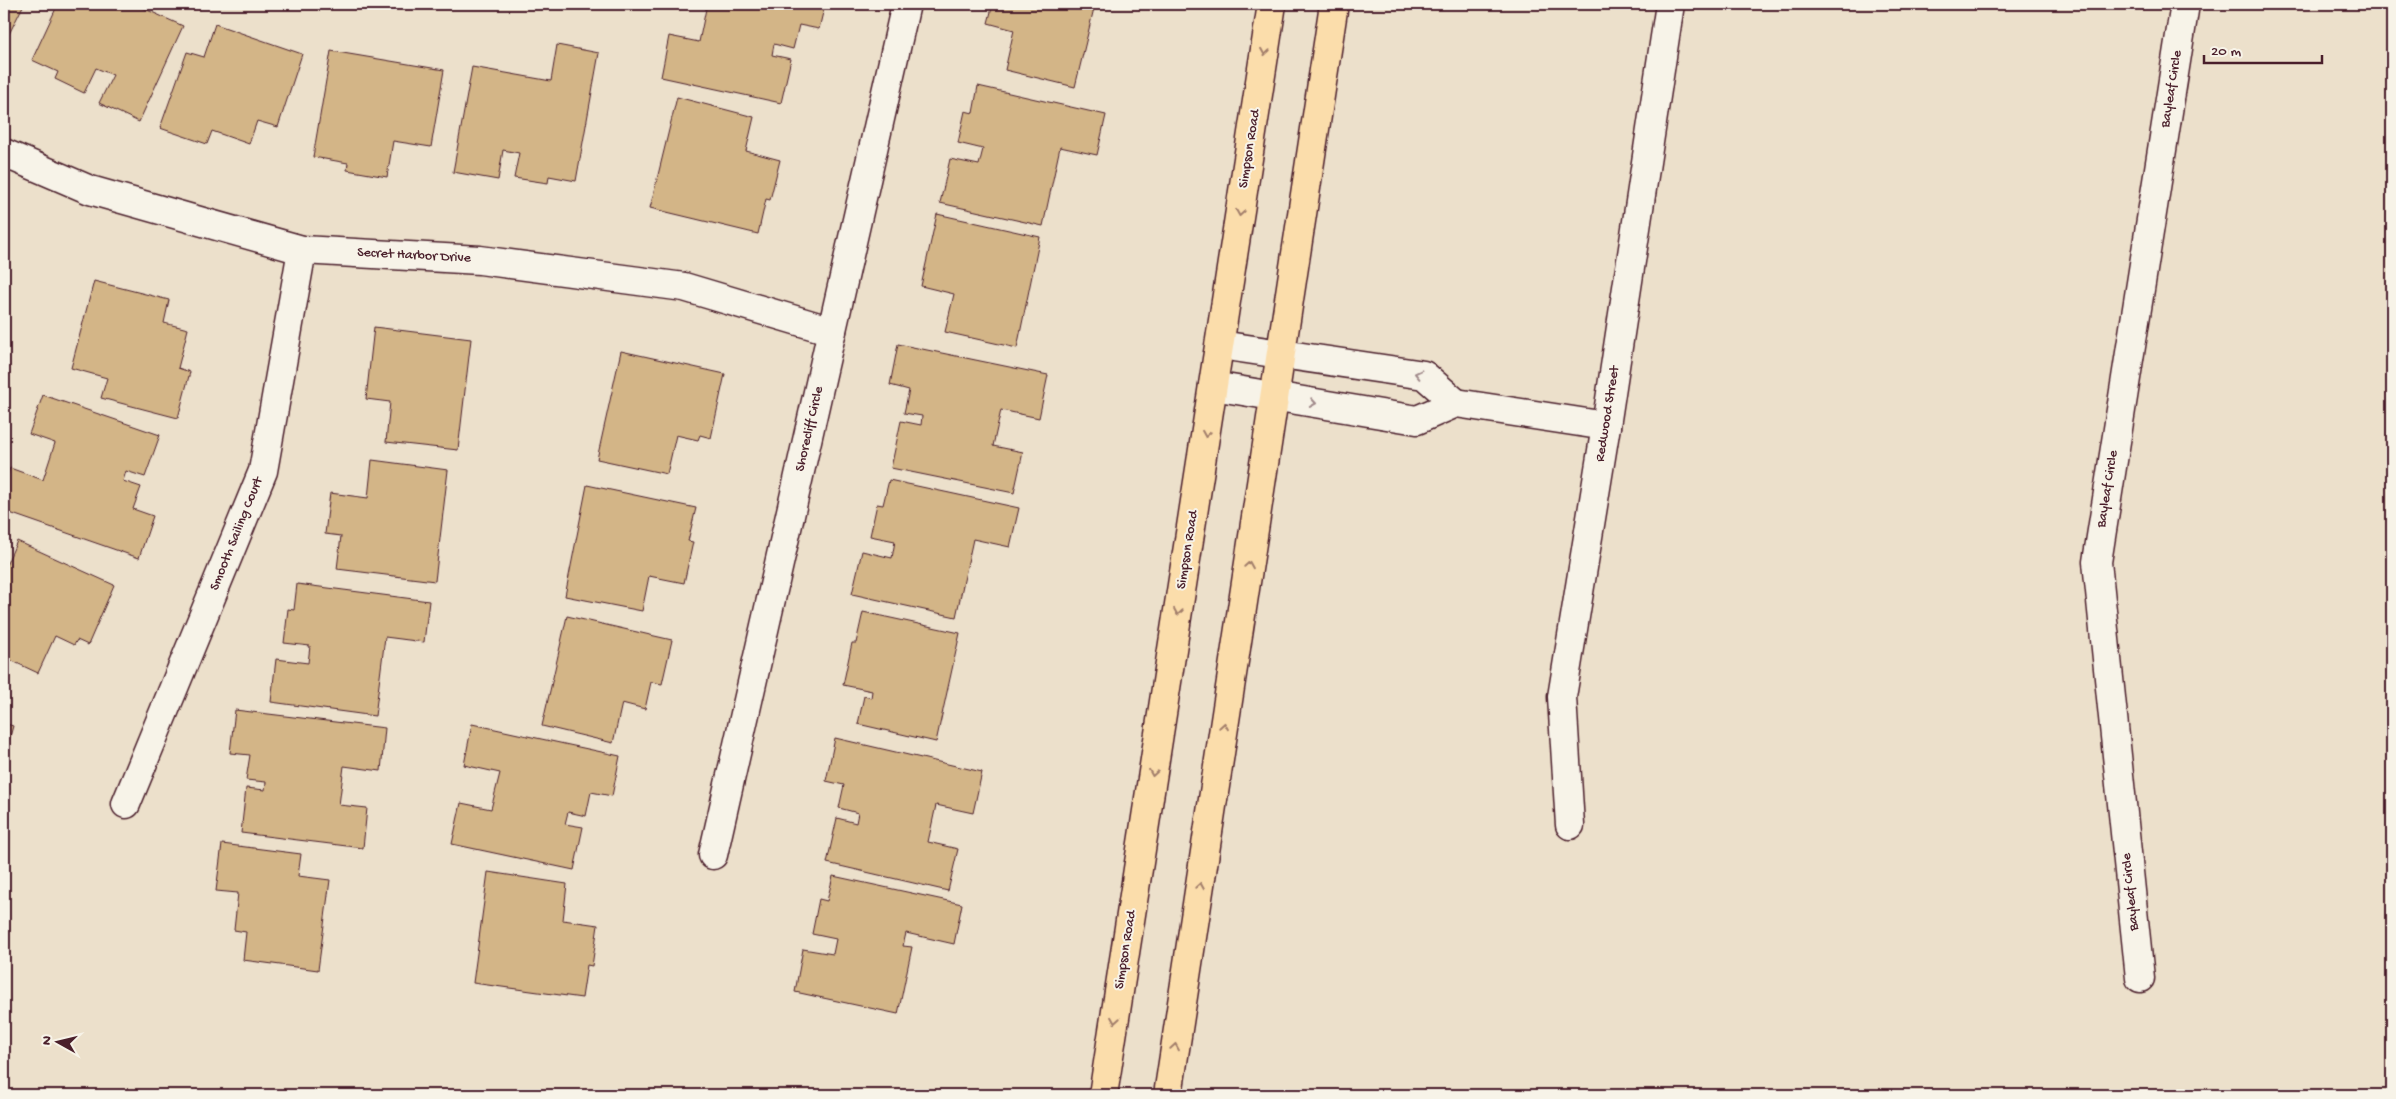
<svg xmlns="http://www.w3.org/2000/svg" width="2396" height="1099" font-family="'Gochi Hand',sans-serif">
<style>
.building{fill:#d3b587;stroke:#4a1f2b}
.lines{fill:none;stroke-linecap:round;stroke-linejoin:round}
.minor-casing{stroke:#4a1f2b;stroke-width:31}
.major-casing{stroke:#4a1f2b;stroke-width:31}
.minor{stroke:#f7f3e8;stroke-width:28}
.major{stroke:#fbddab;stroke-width:28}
.oneway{stroke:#a27e6b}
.oneway2{stroke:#a0898a}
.labels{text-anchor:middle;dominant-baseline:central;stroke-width:4;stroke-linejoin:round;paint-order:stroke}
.street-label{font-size:14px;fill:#4a1f2b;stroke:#f7f3e8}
</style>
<rect width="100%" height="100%" fill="#ece0cb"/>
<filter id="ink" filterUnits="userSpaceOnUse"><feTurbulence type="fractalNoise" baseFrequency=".02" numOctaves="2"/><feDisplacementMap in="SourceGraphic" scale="10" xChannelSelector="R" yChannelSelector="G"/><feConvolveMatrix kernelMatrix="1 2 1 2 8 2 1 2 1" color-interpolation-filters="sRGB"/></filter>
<g filter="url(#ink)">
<g class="building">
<path d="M4,4H24L4,44Z"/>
<path d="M58,4H134L183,26L139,122L99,103L113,75L96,68L84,93L55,79L58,72L32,60Z"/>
<path d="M707,4H825L819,29L799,25L793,49L774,44L772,55L791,59L781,103L661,77L669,36L699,42Z"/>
<path d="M993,4H1095L1075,87L1005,70L1014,30L988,23Z"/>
<path d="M215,24L302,54L278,127L257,121L249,144L212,131L207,144L160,128L187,52L204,57Z"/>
<path d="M557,45L599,53L576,181L549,176L548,183L514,178L519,153L503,150L498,180L453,172L472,67L551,81Z"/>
<path d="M331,51L444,70L431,147L393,141L387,177L347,170L348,163L313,157Z"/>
<path d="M978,86L1106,115L1097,155L1060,147L1043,226L940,203L950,159L979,165L983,149L958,143L965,111L973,113Z"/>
<path d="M677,97L754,117L746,151L780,160L770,200L766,199L758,234L650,208Z"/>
<path d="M937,214L1040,237L1017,348L945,332L954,294L921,286Z"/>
<path d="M94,281L169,300L164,323L188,329L178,368L190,372L178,418L101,398L107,378L71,368Z"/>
<path d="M374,327L471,339L458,450L386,442L390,402L366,399Z"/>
<path d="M898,344L1048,375L1039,418L1001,410L993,446L1023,452L1014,493L891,468L901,421L921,425L922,416L904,413L909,390L890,385Z"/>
<path d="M621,351L725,374L711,438L700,435L698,440L676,435L667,474L597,459Z"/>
<path d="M43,395L160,435L145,477L126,471L123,481L141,487L133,509L153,516L139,558L4,511V486L10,468L43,480L55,443L29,434Z"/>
<path d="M372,460L448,470L435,581L337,569L341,536L325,534L330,493L368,498Z"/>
<path d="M889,480L1019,508L1010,547L973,539L956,617L852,594L862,551L892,558L895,541L870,536L877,504L883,505Z"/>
<path d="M587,485L696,508L688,541L693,542L684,583L649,576L642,611L565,596Z"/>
<path d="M17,541L114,585L88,645L77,640L74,645L55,636L38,673L4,657V570Z"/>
<path d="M297,584L429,601L424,642L385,637L375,716L271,702L276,659L308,663L310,646L284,643L288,609L294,610Z"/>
<path d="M863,612L960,633L936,742L858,724L864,696L871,698L872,691L843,685L852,643H856Z"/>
<path d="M567,616L672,640L662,684L651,682L645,709L622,703L613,743L542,726Z"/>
<path d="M235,710L385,728L381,771L344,766L339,805L367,808L363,848L241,833L246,788L265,790L266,782L246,780L250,755L230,753Z"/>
<path d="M4,723L13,726L4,758Z"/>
<path d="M472,724L620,756L612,796L591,792L586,816L568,812L565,824L583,827L574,870L452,844L461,803L491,809L500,773L464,765Z"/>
<path d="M835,738L982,772L973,813L936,805L928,842L958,849L948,891L827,863L837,818L856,823L858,813L839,808L844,785L826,781Z"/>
<path d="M222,844L301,854L298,876L330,880L318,970L243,960L246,932L234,930L238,893L216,891Z"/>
<path d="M488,872L567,884L563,920L598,925L592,966L587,965L582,998L473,983Z"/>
<path d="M833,876L962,904L954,944L906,933L903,946L912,947L898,1014L795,992L803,949L833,954L836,939L812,934L819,899L827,901Z"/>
</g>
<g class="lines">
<defs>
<g id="minor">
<path d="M4,153L90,190L302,250L480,260L684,287L832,331"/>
<path d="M1220,345L1424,375L1456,403"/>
<path d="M1213,386L1417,420L1456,403L1606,426"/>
<path d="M126,804L263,471L302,250"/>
<path d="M1570,825L1562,697L1606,426L1670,4"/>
<path d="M713,855L906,4"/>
<path d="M2140,978L2097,562L2185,4"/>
</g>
<g id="major">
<path d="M1103,1095L1272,4"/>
<path d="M1168,1095L1334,4"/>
</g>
</defs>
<use href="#minor" class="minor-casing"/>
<use href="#major" class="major-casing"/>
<use href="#minor" class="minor"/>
<use href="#major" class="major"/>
</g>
<defs><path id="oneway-chevron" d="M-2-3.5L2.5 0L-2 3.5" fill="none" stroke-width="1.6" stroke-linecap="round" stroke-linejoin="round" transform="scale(1.25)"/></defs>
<g class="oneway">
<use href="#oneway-chevron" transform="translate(1265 52) rotate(99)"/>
<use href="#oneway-chevron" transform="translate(1240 213) rotate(99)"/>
<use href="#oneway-chevron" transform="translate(1206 434) rotate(99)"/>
<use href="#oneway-chevron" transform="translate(1249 565) rotate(-81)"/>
<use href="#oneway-chevron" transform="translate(1178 612) rotate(99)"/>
<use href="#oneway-chevron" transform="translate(1224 726) rotate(-81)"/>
<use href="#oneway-chevron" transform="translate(1153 773) rotate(99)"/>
<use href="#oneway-chevron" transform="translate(1200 886) rotate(-81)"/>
<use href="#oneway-chevron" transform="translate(1115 1020) rotate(99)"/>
<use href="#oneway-chevron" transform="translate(1175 1047) rotate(-81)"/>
</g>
<g class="oneway2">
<use href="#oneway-chevron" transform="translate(1418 374) rotate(-167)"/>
<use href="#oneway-chevron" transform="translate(1313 403) rotate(9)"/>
</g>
</g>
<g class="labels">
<g class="street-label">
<text transform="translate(2172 89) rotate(-81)">Bayleaf Circle</text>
<text transform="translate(1250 149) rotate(-81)">Simpson Road</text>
<text transform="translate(414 256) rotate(3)">Secret Harbor Drive</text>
<text transform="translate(1608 414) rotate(-81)">Redwood Street</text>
<text transform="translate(810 429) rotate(-77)">Shorecliff Circle</text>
<text transform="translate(2108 489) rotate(-81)">Bayleaf Circle</text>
<text transform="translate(237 534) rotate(-68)">Smooth Sailing Court</text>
<text transform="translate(1188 550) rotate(-81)">Simpson Road</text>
<text transform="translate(2131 892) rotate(-96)">Bayleaf Circle</text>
<text transform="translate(1126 950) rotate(-81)">Simpson Road</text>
</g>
</g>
<rect width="2396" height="1099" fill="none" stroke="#f7f3e8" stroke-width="20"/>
<rect x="10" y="10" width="2376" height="1079" fill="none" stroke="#4a1f2b" stroke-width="2" filter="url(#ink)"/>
<g transform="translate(58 1042) rotate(278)" stroke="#f7f3e8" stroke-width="4" paint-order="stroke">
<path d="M0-4L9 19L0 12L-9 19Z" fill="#4a1f2b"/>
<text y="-8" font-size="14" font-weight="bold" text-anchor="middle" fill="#4a1f2b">N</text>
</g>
<path d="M2204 55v8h118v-8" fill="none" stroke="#4a1f2b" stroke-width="2.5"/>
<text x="2211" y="55" font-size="15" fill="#4a1f2b" stroke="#f7f3e8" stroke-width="4" paint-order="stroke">20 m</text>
</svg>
